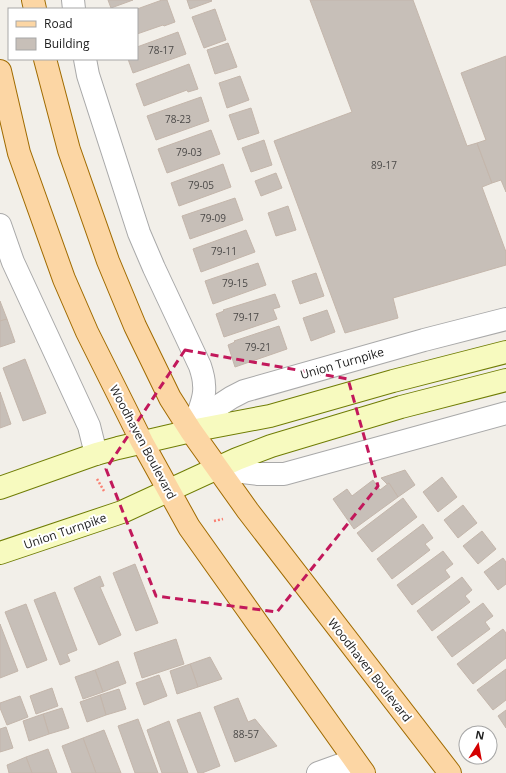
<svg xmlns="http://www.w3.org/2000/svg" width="506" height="773" font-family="'Open Sans',sans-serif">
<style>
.building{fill:#c7bfb8;stroke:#c4b6ab}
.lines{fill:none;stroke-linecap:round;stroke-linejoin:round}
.street-casing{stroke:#a9a9a9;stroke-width:24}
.secondary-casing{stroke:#707d05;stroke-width:24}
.primary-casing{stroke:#a06b00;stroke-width:24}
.path{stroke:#fa8072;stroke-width:2.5;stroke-dasharray:2 2;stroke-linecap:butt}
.street{stroke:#fff;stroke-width:22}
.secondary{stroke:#f7fabf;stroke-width:22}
.primary{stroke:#fcd6a4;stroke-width:22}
.marked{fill:none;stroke:#c2185b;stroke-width:3;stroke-dasharray:8 5;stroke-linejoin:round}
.labels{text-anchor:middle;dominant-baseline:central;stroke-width:4;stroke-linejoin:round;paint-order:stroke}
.number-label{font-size:10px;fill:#4b4948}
.street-label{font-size:12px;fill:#222;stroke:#fff}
</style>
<rect width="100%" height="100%" fill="#f2efe9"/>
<g class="building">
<path d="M108,0H133L111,8Z"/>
<path d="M162,0H167L175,22L164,26L163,25L137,34V9Z"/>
<path d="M187,0H211L212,1L190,9Z"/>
<path d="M310,0H413L467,146L477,143L492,183L482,187L506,252V265L393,298L398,318L345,333L274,141L352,112Z"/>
<path d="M215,9L226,40L204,48L192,17Z"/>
<path d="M178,32L186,54L133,73L128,59H137V47Z"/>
<path d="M228,43L237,67L215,74L207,50Z"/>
<path d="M506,56V192L501,180L492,183L477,143L486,140L461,73Z"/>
<path d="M189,64L198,89L188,92L187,90L144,106L136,84Z"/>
<path d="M240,76L249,100L227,108L219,83Z"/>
<path d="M201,97L209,121L156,140L147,116Z"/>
<path d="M251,108L259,133L238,140L229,115Z"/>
<path d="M211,130L220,154L167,173L158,149Z"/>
<path d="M264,140L272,165L251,172L242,148Z"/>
<path d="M223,164L231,187L179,206L171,183Z"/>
<path d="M276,173L282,188L261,196L255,181Z"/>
<path d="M235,198L243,220L190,239L182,216Z"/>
<path d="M288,206L296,230L276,236L268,213Z"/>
<path d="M246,230L255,252L201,272L193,249Z"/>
<path d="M258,263L266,285L213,304L205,281Z"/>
<path d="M316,273L324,296L300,304L292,281Z"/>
<path d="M275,294L280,307L273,309L277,319L224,337L216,314L224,311L223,310Z"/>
<path d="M0,301L7,319L0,321Z"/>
<path d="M327,310L335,332L311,341L303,318Z"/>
<path d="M7,319L15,342L0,347V321Z"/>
<path d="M279,326L287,349L235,367L228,345L235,342L234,341Z"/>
<path d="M25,359L46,413L23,421L3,368Z"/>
<path d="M0,392L11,424L0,428Z"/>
<path d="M405,470L415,485L398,497L389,483L387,484L381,478Z"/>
<path d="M442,477L457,497L438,512L423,492Z"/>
<path d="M373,480L380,490L389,483L398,497L354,529L333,499L347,489L352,496Z"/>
<path d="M403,498L417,517L372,552L357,533Z"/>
<path d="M463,505L477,523L458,538L444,520Z"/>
<path d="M423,524L433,538L425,544L430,550L392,579L377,559Z"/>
<path d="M482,531L496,549L478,564L463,546Z"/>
<path d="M443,551L453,564L445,570L450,577L412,605L397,585Z"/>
<path d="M503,558L506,562V584L498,590L484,572Z"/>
<path d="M135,564L158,623L136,631L113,573Z"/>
<path d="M100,576L104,586L100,587L121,635L99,645L74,588Z"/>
<path d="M462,577L472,590L465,596L470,602L432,631L417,611Z"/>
<path d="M55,592L77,650L67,654L70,661L60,665L34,600Z"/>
<path d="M483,603L493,616L485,622L490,629L452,657L437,637Z"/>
<path d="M26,604L47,660L27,668L5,612Z"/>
<path d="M0,624L18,671L0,678Z"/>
<path d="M503,629L506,633V658L473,684L457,664Z"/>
<path d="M176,639L184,664L142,678L134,653Z"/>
<path d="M210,657L222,679L198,687L190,664Z"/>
<path d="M118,661L126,683L103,692L95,670Z"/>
<path d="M190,664L198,687L177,694L170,671Z"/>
<path d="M506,669V700L493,710L477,690Z"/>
<path d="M95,670L103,692L83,699L75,677Z"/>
<path d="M159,675L167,696L144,705L136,683Z"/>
<path d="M52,688L58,706L36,714L30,696Z"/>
<path d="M119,689L126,709L106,715L100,695Z"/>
<path d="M100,695L106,715L87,722L80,702Z"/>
<path d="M20,696L28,717L7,725L0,708V703Z"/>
<path d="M238,698L248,722L255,719L277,746L235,762L214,707Z"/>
<path d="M62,708L69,728L49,734L43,714Z"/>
<path d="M506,710V728L498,716Z"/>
<path d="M200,712L220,766L202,773H198L177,720Z"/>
<path d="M43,714L49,734L29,741L23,721Z"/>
<path d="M138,719L158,773H135L118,726Z"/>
<path d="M169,721L188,773H162L147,730Z"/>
<path d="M6,727L13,748L0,752V729Z"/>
<path d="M104,730L121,773H96L83,738Z"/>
<path d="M83,738L96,773H72L62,746Z"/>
<path d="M48,749L57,773H32L26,757Z"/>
<path d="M26,757L32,773H9L7,765Z"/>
</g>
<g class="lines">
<defs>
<g id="street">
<path d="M73,0L74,9"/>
<path d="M85,59L88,75L139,233L154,268L200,366C202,372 204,379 204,385C206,399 196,419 191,431"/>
<path d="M0,225L13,262L89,426L96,454"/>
<path d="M194,427C209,412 224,400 244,391L424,340L506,319"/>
<path d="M217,469L258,474H284L506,413"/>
<path d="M318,773L354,760"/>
</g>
<g id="secondary">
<path d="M0,488L96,454L118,448L191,431L270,416L393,381L506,352"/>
<path d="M0,553L122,512L237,459L271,446L401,407L506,380"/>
</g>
<g id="primary">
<path d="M33,0L35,9"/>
<path d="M45,59L69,150L108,261L135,326L170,398L191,431L248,511L450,773"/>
<path d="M0,71L19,153L64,279L87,332L142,442L189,527L364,773"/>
</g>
</defs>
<use href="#street" class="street-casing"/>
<use href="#secondary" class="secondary-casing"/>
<use href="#primary" class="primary-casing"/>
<g class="path">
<path d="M97,479L104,491"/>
<path d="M214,521L223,519"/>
</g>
<use href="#street" class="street"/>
<use href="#secondary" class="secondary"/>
<use href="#primary" class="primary"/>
</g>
<path class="marked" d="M185,350L348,379L378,486L277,612L156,596L106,469Z"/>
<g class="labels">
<g class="number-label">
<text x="161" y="50">78-17</text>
<text x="178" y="119">78-23</text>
<text x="189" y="152">79-03</text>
<text x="384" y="165">89-17</text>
<text x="201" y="185">79-05</text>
<text x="213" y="218">79-09</text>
<text x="224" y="251">79-11</text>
<text x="235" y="283">79-15</text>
<text x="246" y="317">79-17</text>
<text x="258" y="347">79-21</text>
<text x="246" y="734">88-57</text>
</g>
<g class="street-label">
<text transform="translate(342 363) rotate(-16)">Union Turnpike</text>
<text transform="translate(143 442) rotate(62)">Woodhaven Boulevard</text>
<text transform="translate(65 531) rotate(-19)">Union Turnpike</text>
<text transform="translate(370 670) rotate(52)">Woodhaven Boulevard</text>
</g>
</g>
<rect x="8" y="8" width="130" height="52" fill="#ffffff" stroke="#a7a7a7"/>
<rect x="16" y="21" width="20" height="6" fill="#fcd6a4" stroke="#a7a7a7"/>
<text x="44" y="28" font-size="12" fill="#222222">Road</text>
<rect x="16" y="38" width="20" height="12" fill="#c7bfb8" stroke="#a7a7a7"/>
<text x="44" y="48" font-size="12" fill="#222222">Building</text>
<g transform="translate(478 745) rotate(11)"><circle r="19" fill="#ffffff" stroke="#a7a7a7"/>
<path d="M0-3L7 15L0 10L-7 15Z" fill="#d40000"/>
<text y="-6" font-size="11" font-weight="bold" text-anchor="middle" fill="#222222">N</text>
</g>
</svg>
